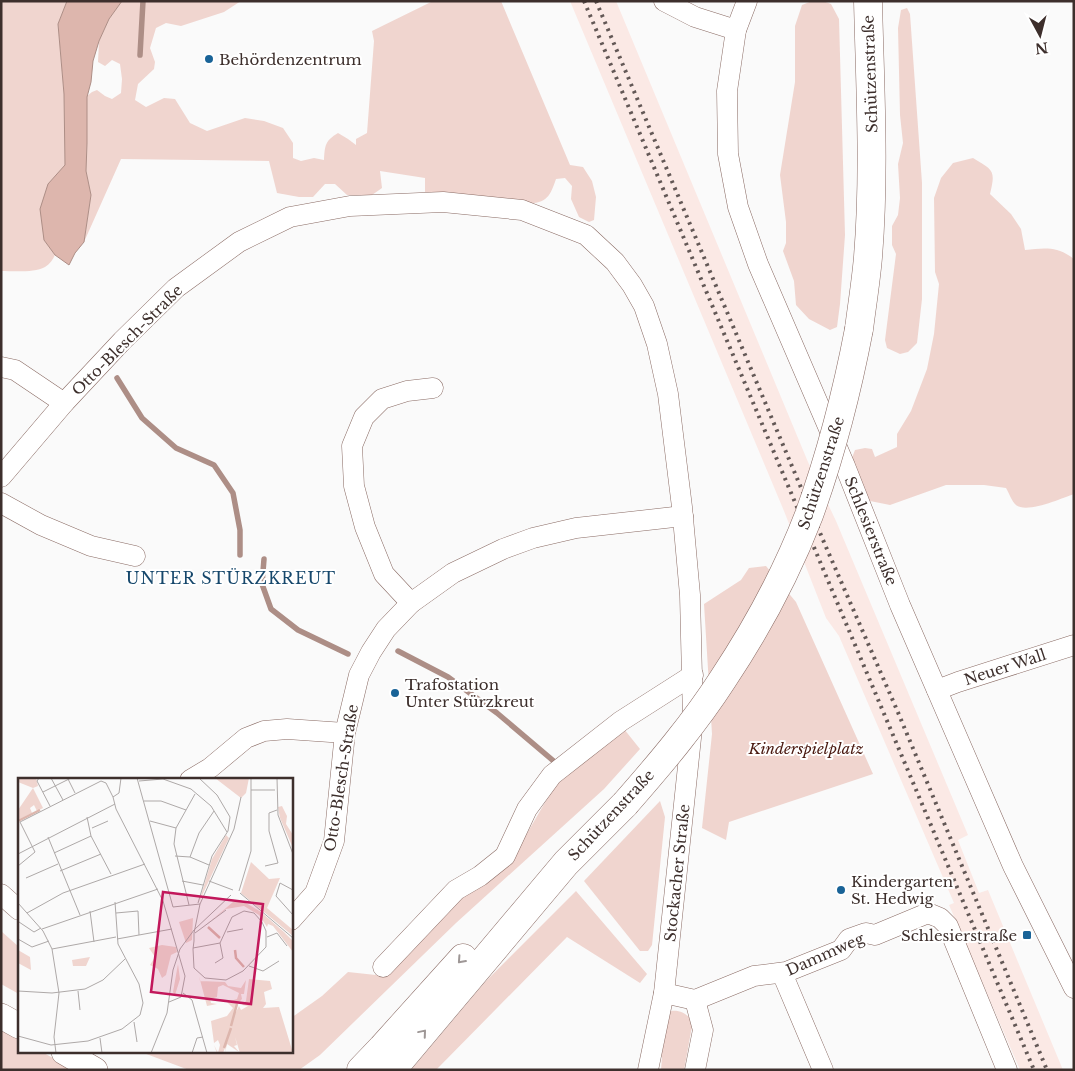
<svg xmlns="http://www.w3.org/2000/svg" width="1075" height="1071" font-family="'Libre Baskerville',serif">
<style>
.built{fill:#fbe9e5}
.green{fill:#f0d5cf}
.water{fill:#ddb6ad;stroke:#ad8e86}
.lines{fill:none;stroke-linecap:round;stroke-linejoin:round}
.stream{stroke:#ad8e86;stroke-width:5.5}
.minor-casing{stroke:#8a6b64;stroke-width:21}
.tertiary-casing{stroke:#8a6b64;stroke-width:26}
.secondary-casing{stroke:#8a6b64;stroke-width:29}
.minor{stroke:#fff;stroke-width:20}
.tertiary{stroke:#fff;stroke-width:25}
.secondary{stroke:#fff;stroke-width:28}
.rail{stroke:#635856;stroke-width:4;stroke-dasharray:2.5 5;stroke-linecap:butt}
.secondary-bridge-casing{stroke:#8a6b64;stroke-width:29;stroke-linecap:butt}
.secondary-bridge{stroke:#fff;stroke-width:28}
.oneway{stroke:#9e9796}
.poi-dot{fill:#196397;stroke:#fff;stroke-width:2}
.labels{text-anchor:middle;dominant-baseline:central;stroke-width:4;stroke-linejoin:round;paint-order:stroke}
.poi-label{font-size:15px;fill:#3d2f2c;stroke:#fff;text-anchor:start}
.street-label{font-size:15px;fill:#3d2f2c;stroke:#fff}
.park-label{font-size:15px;font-style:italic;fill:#4a1910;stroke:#fff}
.neighbourhood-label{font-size:16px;letter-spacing:1px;fill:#17486c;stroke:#fff}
.inset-river{fill:none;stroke:#ddb6ad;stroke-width:2.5}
.inset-road{fill:none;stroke:#aea9a8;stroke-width:1}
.view{fill:#c2185b;fill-opacity:0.15;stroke:#c2185b;stroke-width:2.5}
.inset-edge{fill:none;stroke:#3d2f2c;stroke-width:2.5}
</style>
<rect width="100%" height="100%" fill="#fafafa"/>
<path class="built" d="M570,1H616L808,462L836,521L968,835L958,840L979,893L988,890L1063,1070H1020L949,905L954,903L839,636L826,618L784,511Z"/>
<g class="green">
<path d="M1,1H67L58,24L64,94L65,165L48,184L44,240L55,255C53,259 50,264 45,267C34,273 13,271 1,271Z"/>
<path d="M122,1H241L224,12L181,26L166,23L156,28L150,48L155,62L154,69L138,84L135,100L146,107L164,98L175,99L190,123L207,131L245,118L264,121L283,128L293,143V158L301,161L314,158L324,160C325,145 325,141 338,133L348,139L356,145V139L367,133L374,41L372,31L433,1H501L570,165L583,167L592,181L596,197L594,220L589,222L579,217L571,199L572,186L565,178L556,179C549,200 545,203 523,204L425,192V178L380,171L382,188L372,195H347L335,184H325L313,197H299L277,193L269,161L121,159L84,242L91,195L86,171L87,143V96L92,92L97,90L105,96L112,99L121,93L122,79L120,64L112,60L105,66L98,62L99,41L109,19Z"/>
<path d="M812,1H823L831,4L839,19L845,235L840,304L837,327L830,330L809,319L796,305L794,281L783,251L786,243V222L780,175L795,82V26L802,5Z"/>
<path d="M907,8L910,14L922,183V299L917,343L908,352L900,354L887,348L885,340L896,254L892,245V226L898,215L900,198L898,164L903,143L900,115L898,28L901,10Z"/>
<path d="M973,158C993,170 996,170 990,194L1011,214L1021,229L1025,250C1045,248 1057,246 1074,259V494C1062,498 1027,514 1016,505C1012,502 1009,493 1006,488L984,485H946L890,505L870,501L852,482L848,468L855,450L865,448L872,449L875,457L897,447V434L911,411L927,369L934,334L939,284L935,272L934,198L941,178L953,163Z"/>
<path d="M766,566L796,602L873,774L729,822L726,840L702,828L712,734L704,604L741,580L749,568Z"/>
<path d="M624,729L640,749L604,789L456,923L320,1055L299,1070H189L141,1052H291V1018L322,996L348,972L385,976L462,898L512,859L557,782Z"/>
<path d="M660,801L665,817L652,945L648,951H640L584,881Z"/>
<path d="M576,891L647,974L640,983L567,937L436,1070H411L485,982Z"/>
<path d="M1,931L19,947V994L1,984Z"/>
<path d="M670,1011C681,1010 685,1013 693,1021L684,1070H661L662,1057L654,1051Z"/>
<path d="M1,1029L19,1039V1052H42L75,1070H1Z"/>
</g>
<path class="water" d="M67,1H122L109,19L99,41L93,61L91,82L87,97V143L86,171L91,195L84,242L75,253L69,265L55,255L44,240L40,209L48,184L65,165L64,94L58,24Z"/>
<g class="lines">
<g class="stream">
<path d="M140,55L143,1"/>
<path d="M117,378L142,418L176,448L214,465L233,493L240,530V555"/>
<path d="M264,559L262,584L271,609L298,630L348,654"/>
<path d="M398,651L448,677L497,713L556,763"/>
</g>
<defs>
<g id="minor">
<path d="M664,1L695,17L736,30"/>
<path d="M747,1L736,30L727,91L728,154L738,207L758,264L845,466L900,605L1013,866L1074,988"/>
<path d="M1,367L15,370L64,403"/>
<path d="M1,477L64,403L122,341L176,288L239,242L290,217L350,206L443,202L522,210L586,235L615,262L632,285L644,306L657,344L668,394L682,507L690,595L693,719L664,993L648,1070"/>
<path d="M1,503L41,525L91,546L135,556"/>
<path d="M411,603L384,574L365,527L354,486L352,446L364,417L382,399L407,391L433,388"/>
<path d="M937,690L958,682L1074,645"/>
<path d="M190,780L210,768L246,738L264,731L287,729L345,733"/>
<path d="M1,894L19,910"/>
<path d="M291,920L315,893L334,841L345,733L359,675L371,652L386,629L411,603L453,573L503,549L533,538L576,528L683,516"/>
<path d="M383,967L456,890L480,876L505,856L527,809L552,775L621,721L693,675"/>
<path d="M782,973L823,1070"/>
<path d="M664,993L695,1000L754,976L786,972L841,950L849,939L866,933L875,935L928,913L940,918L948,926L1007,1070"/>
<path d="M695,1070L703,1030L695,1000"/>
</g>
<g id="tertiary">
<path d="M1,1016L19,1026"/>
<path d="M64,1052L95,1070"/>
</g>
<g id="secondary">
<path d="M859,329C862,305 866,281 868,257C875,172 870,86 868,1"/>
<path d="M361,1070L382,1048L463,958"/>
<path d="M392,1070L566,863L625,804"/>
</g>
</defs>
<use href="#minor" class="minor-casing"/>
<use href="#tertiary" class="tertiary-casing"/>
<use href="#secondary" class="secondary-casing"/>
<use href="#minor" class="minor"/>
<use href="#tertiary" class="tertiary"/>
<use href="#secondary" class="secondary"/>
<g class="rail">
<path d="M584,1L1034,1070"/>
<path d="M596,1L826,547L897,710L1047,1070"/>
</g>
<defs>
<path id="secondary-bridge" d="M625,804C660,764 694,724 723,679C757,628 787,572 809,515C831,454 847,392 859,329"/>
</defs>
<use href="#secondary-bridge" class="secondary-bridge-casing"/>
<use href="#secondary-bridge" class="secondary-bridge"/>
</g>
<defs><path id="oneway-chevron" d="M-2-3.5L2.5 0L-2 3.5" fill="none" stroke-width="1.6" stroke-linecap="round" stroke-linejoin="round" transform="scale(1.25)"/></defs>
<g class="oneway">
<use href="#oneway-chevron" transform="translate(461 960) rotate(132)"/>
<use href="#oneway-chevron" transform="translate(423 1033) rotate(-50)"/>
</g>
<g class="poi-dot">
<circle cx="209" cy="59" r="5"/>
<circle cx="395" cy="693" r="5"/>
<circle cx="841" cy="890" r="5"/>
<rect x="1022" y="930" width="10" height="10" rx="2.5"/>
</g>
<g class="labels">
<g class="poi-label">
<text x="219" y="59">Behördenzentrum</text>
<text x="405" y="684">Trafostation<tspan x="405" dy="17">Unter Stürzkreut</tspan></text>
<text x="851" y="881">Kindergarten<tspan x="851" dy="17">St. Hedwig</tspan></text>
<text x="1017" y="935" text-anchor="end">Schlesierstraße</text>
</g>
<g class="street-label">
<text transform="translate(870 74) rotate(-92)">Schützenstraße</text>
<text transform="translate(127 340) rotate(-45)">Otto-Blesch-Straße</text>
<text transform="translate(821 473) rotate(-72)">Schützenstraße</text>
<text transform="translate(871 531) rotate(68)">Schlesierstraße</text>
<text transform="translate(1005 667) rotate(-18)">Neuer Wall</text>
<text transform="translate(341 778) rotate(-81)">Otto-Blesch-Straße</text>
<text transform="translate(611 815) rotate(-47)">Schützenstraße</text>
<text transform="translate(677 873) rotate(-84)">Stockacher Straße</text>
<text transform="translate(825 954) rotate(-24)">Dammweg</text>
</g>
<g class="park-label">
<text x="806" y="748">Kinderspielplatz</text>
</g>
<g class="neighbourhood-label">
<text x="231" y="578">UNTER STÜRZKREUT</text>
</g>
</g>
<g transform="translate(18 778)">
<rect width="275" height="275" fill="#fafafa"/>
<path d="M0,0H18L20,8L15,10L25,30L19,33L16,27L12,30L14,35L0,42V32L15,10L0,4ZM197,0H231L228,15L223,20ZM264,28L269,38L268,46L275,57V70L262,40L260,29ZM208,57L211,60L181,124L194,81ZM233,84L251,101L262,100L249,130L275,152V158L223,115ZM223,122L243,134L266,154L275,163V174L255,148L250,146L249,149L241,137L226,128L208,131L183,151L215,124ZM175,140L174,162L168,165L161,144ZM144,167L158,169L159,174L153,177L148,197L144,200L140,191L132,187L137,179L131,170ZM0,172L12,179L13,192L0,185ZM72,179L68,188H55L54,182ZM160,186L162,201L157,217L155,214ZM181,198L182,203L207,204L210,208L223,210L228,202L226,216H223L224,221L220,225L217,233L218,234L221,228L223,232L230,228L224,227L228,223L231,201L252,203L254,211L246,214L248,226L245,230L261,229L275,275H222L217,259L219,267L216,268L221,274L209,266L207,275L208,267L205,275H199L196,267L200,275L202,267L200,262L196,265L193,243L209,238L215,230L209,224L219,221L221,215L205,207L200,209L199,219L192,221L193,225L199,226L189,228Z" fill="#f0d5cf"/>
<path class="inset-river" d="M0,43L22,32M190,149L202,160M217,172L218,180L226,189M213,248L219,226M206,270L213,250"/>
<path class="inset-road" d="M21,0L19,3L32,28M33,0L45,22M103,0L101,15L95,19L98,31L145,123L167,198L163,219L151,224M119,0L155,129L182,126M259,0L260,37L275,76M50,1L57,15M121,3L145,1L173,11L193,28L209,54M233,12H257M25,14L53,0M126,23H143L168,32M69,39L73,58L93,96M132,43L158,50M74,50L90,43M30,59L62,137M36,75L73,58M0,76L97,26M157,78L172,79L191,87M172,79L181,55L196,33M0,88L17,74L2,44L83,3L88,5L95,19M247,88L260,85L251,53V35L259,32M42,93L83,76M8,100L40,86M164,103L185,107M191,103L215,112M275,112L262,105L258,118L275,137M221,113L233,73V0M222,115L275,160M0,125L25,153L34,171L41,215L36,259L38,275M180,125L194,78L210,53L212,39L199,17L181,0M171,127L156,66L158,50L177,16M72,133L76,164M9,135L45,115L127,86M98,135L120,133L121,157M1,144L16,154L23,150M24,151L140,111M209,154L225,151M177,155L208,132M249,159L259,155L269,168M0,161L14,169L31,163M99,161L154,151M175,170L202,165L214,139L226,133L236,135L244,144L248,153V169L225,193L208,202L187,200L176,190L175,171L176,163V155L182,126L216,51L223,19M34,171L98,159M197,185L205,180L202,165M231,188L245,193L261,183M0,213L34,215L67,211L85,202L107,181M60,213L62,232M165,215L174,222L189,275M116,244L119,264M0,258L33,267L70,263L104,251L122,237L125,225L121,206L100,166L97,124M82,260L84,275M133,275L149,235L155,192L162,171L176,152L213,117M174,275L179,260L185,259"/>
<path class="view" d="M145,114L245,126L233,226L133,214Z"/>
<rect width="275" height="275" class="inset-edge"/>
</g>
<rect width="1075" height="1071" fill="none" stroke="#3d2f2c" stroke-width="5"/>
<g transform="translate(1040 35) rotate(173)" stroke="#ffffff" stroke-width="4" paint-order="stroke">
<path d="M0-4L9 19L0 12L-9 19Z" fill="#3d2f2c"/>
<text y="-8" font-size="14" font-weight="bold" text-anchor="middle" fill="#3d2f2c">N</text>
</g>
</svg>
